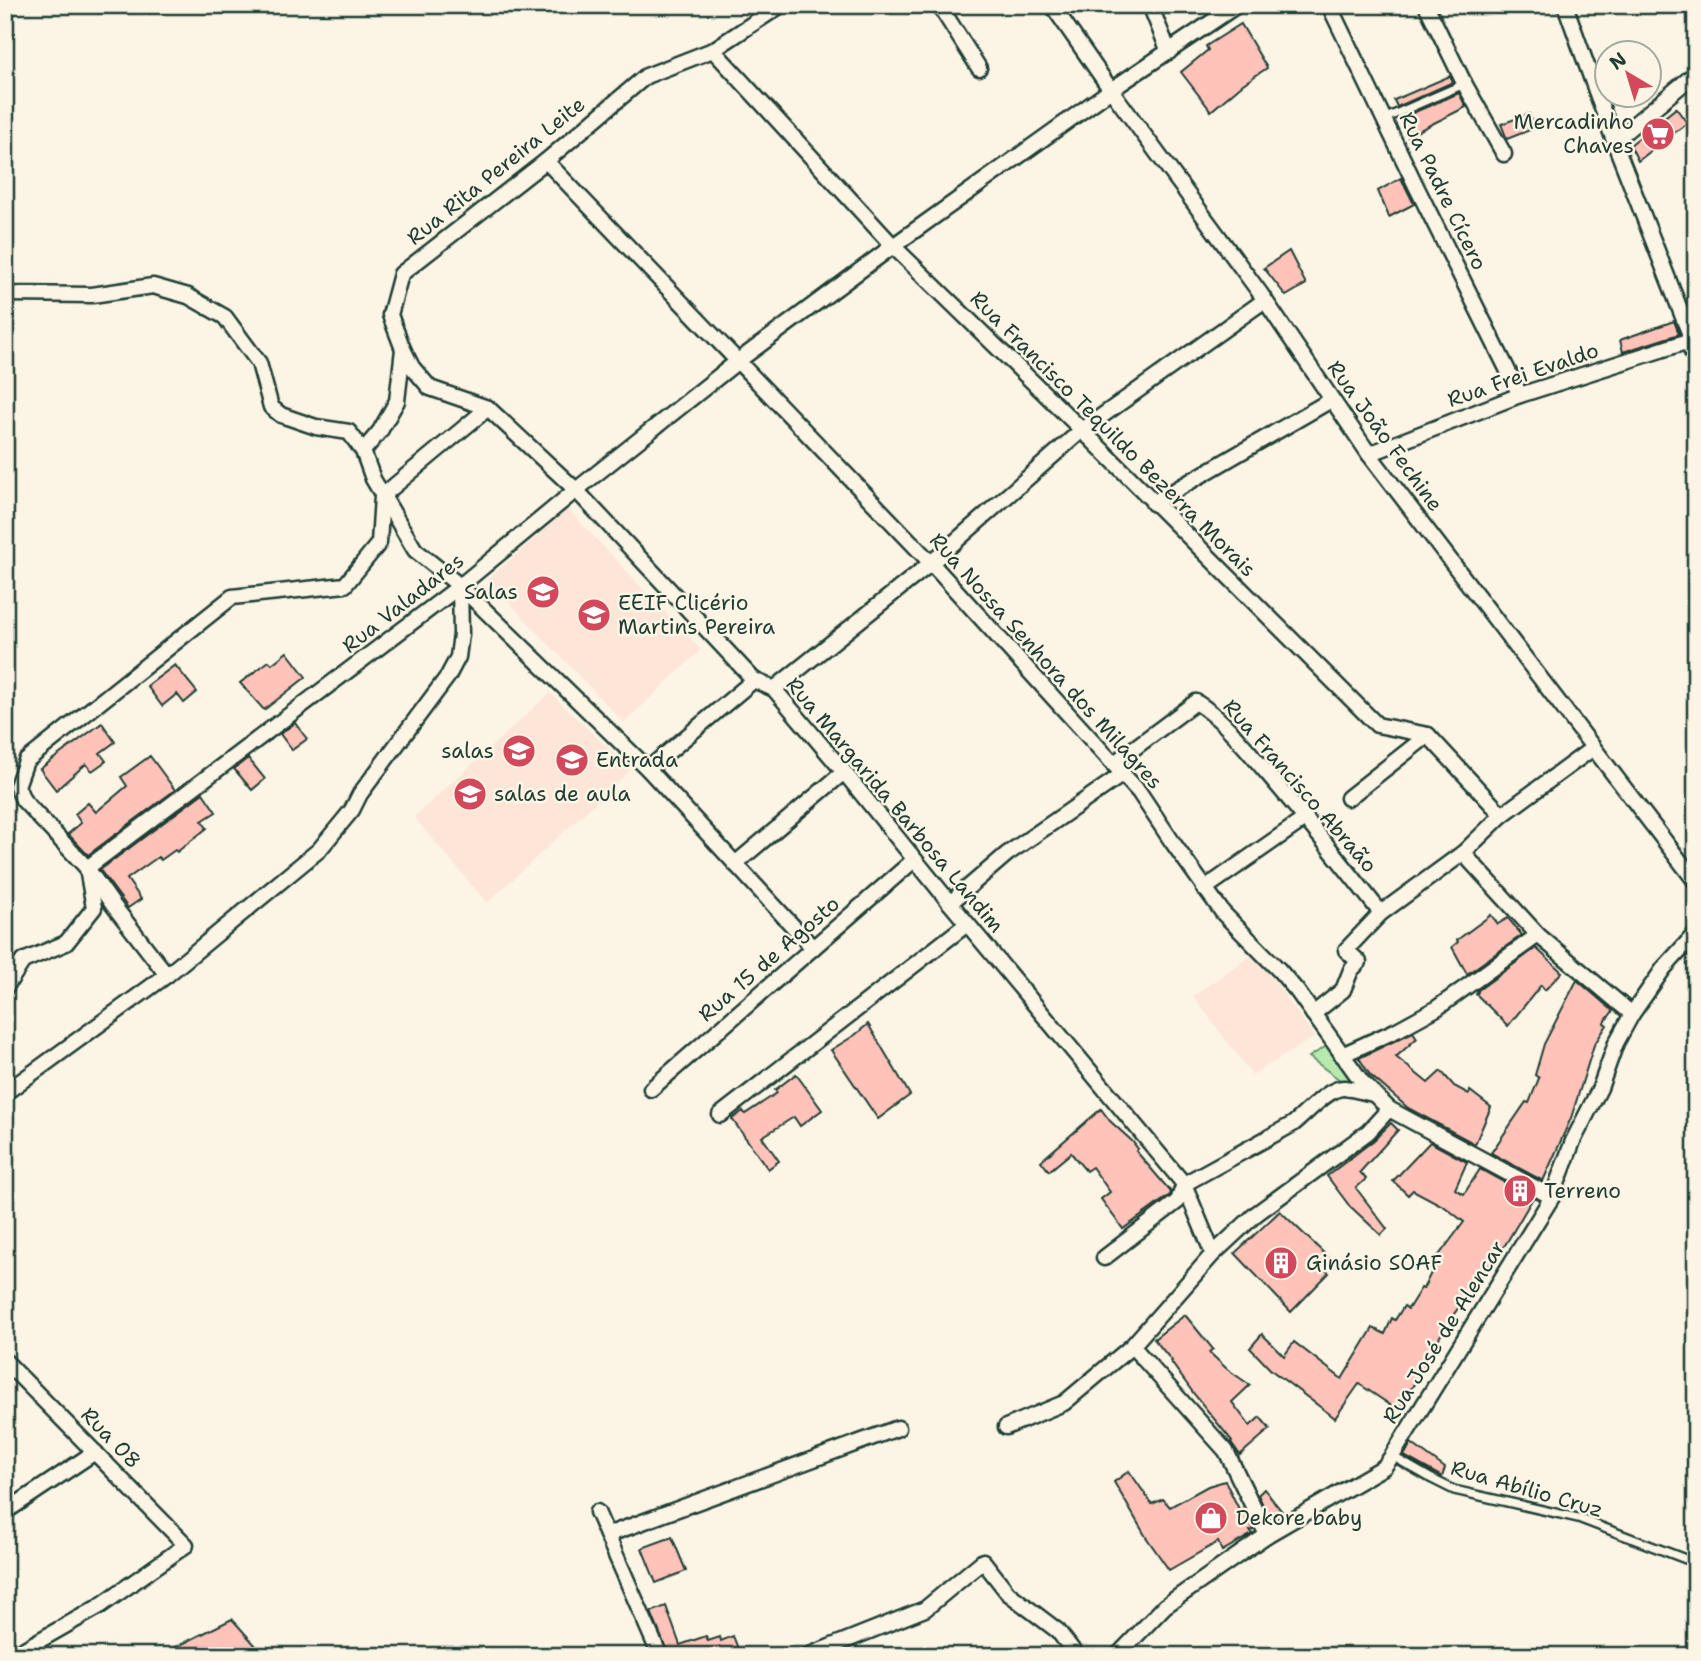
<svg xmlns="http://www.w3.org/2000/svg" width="1701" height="1661" font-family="'Shantell Sans',sans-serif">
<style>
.built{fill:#fde6d8}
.green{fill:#b6ebad;stroke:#6a9470;stroke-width:2}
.building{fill:#ffc3ba;stroke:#1f3d34;stroke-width:2}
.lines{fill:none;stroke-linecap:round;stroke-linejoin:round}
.lane-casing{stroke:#1f3d34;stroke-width:12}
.street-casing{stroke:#1f3d34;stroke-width:19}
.primary-casing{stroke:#1f3d34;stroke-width:28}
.lane{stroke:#fcf5e5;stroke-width:7}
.street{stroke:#fcf5e5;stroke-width:14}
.primary{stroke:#fcf5e5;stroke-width:23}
.labels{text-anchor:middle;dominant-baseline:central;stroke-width:5;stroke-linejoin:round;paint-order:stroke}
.poi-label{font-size:21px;fill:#1f3d34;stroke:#fcf5e5;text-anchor:start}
.street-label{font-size:21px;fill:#1f3d34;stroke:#fcf5e5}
</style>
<rect width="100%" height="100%" fill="#fcf5e5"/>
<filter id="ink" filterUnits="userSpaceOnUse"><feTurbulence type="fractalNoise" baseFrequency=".0143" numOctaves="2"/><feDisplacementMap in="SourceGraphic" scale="14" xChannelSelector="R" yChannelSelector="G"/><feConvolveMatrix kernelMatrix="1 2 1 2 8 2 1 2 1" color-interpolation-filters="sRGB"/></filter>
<g filter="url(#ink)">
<g class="built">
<path d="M568,509L701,650L624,723L487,580Z"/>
<path d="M550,693L631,770L487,903L414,817Z"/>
<path d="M1254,953L1315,1037L1252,1075L1193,996Z"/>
</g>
<path class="green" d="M1328,1045L1352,1080V1084L1348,1086L1309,1057Z"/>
<g class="building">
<path d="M1241,24L1267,68L1243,84L1211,111L1181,72L1208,50L1206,46Z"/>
<path d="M1450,76L1453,82L1397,107L1394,100Z"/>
<path d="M1459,93L1466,107L1408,136L1401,118Z"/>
<path d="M1676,108L1687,123L1638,161L1630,145Z"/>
<path d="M1529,114L1535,128L1507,139L1501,124Z"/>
<path d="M1401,178L1414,204L1389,217L1378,191Z"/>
<path d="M1289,251L1306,284L1286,296L1264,268Z"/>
<path d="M1674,321L1679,334L1623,352L1620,340Z"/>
<path d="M287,652L306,677L264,710L240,683L269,661L272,664Z"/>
<path d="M175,665L197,692L184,703L177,694L162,706L147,686Z"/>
<path d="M102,723L115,742L100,753L106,761L92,771L86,764L56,790L40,769Z"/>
<path d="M295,723L307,739L292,750L280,734Z"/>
<path d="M150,756L175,790L88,855L68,834L81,823L75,814L88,803L96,812L127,786L121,777Z"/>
<path d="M248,758L265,779L252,790L234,769Z"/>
<path d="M203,793L216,812L202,821L207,828L177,852L175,850L161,860L158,857L127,879L141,899L128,908L100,870Z"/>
<path d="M1491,915L1498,924L1508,918L1522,935L1467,974L1452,947L1458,942L1457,940Z"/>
<path d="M1536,948L1562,972L1545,990L1541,985L1508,1026L1476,994L1478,992L1477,991Z"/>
<path d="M1577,980L1613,1011L1604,1023L1607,1025L1594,1045L1571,1118L1543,1181L1491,1153L1526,1102L1529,1103L1539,1078L1535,1075L1544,1044Z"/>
<path d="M868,1024L910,1095L878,1119L831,1050L855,1035Z"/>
<path d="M1413,1032L1417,1038L1396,1057L1428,1083L1441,1071L1454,1086L1469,1094L1470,1091L1491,1107L1475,1144L1408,1108L1370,1075L1359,1058Z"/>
<path d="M796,1074L822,1110L800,1126L794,1117L762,1137L779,1161L768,1169L732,1119L743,1111L745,1114L777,1093L775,1090Z"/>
<path d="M1101,1109L1110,1121L1132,1141L1138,1149L1136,1151L1171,1192L1170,1195L1123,1229L1101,1199L1110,1192L1092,1167L1086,1171L1071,1153L1049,1171L1041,1161Z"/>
<path d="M1391,1123L1398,1130L1360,1172L1366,1179L1356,1188L1387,1229L1381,1235L1352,1208H1351L1327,1176L1374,1140Z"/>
<path d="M1430,1142L1467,1162L1455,1189L1464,1194L1480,1169L1533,1198L1507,1242L1451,1318L1436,1343L1428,1361L1398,1410L1359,1384L1335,1418L1271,1370L1250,1348L1262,1334L1284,1356L1294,1342L1342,1379L1373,1328L1385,1334L1392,1318L1395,1320L1404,1306L1408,1309L1421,1288L1423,1289L1436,1263L1434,1262L1464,1222L1445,1207L1413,1190L1408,1195L1393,1181Z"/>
<path d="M1280,1211L1329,1258L1321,1266L1329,1273L1291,1312L1235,1253Z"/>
<path d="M1185,1315L1213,1349L1209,1352L1227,1369L1250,1385L1232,1402L1250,1426L1260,1417L1270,1429L1240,1455L1231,1442L1232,1441L1194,1394L1171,1362L1172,1361L1154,1339Z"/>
<path d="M1411,1443L1445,1468L1442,1477L1404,1456Z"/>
<path d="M1129,1471L1152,1504L1163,1499L1170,1507L1208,1486L1225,1481L1240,1511L1243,1508L1254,1530L1250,1531L1252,1534L1222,1551L1218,1542L1169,1570L1146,1537L1114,1482Z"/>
<path d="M1264,1489L1284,1514L1271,1521L1258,1495Z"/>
<path d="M672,1537L686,1571L656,1583L642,1548Z"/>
<path d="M666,1606L680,1645L706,1636L708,1641L720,1637L721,1641L733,1636L741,1656H669L651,1612Z"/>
<path d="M232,1619L265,1656H158Z"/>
</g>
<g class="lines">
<defs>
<g id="lane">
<path d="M1384,119L1464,84"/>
<path d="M1392,1456L1432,1479L1454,1490L1578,1518L1696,1563"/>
</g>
<g id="street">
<path d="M939,5L979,68"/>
<path d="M1052,5L1111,90L1260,293L1369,454L1696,882"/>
<path d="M1150,5L1169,52"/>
<path d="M1329,5L1417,188L1520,395"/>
<path d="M1426,5L1464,83L1504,154"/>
<path d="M713,50L893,246L1082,430L1377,725L1428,735L1502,815"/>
<path d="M1614,141L1696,73"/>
<path d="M546,161L931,563L1139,792L1173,843L1223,913L1279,970L1297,991L1362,1082L1389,1109L1552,1197"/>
<path d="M5,292L10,294L92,295L153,286L188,296L225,317L259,363L271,407L281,415L316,427L349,432L363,451L373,479L415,550L460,586L648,769L813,948"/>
<path d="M403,349L412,367L430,388L488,408L576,490L754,680L774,689L844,772L950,903L1184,1184L1213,1254"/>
<path d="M363,451L380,431L397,401L403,349L390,315L401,274L546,161L646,76L713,50L781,5"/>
<path d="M1369,454L1520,395L1692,340L1614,141L1565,5"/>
<path d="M1153,503L1331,400"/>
<path d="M774,689L931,563L1082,430L1265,300"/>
<path d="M1113,764L1196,702C1225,720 1246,749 1268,774C1307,820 1344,866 1381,913"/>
<path d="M648,769L754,680"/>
<path d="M1348,798L1428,735"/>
<path d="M1463,853L1538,935L1632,1014"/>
<path d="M735,864L844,772"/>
<path d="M1204,889L1306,818"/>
<path d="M950,903L1007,854L1123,774"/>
<path d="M167,975L113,905L87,868L23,800L17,786L26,761L232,597L345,585L379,543L382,496L488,408"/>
<path d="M5,988L23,961L66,943L94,908L87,868L460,586L576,490L738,361L893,246L1111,90L1237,5"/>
<path d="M1313,1014L1343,990L1351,970L1359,962L1346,950L1381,913L1463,853L1502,815L1593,748"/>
<path d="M1342,1055L1397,1030L1437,1008L1538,935"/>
<path d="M651,1089L914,860"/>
<path d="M5,1093L167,975L319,850L352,810L360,794L448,676L458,657L461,634L460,586"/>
<path d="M720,1115L967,924"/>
<path d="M1104,1258L1178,1201L1184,1184L1293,1124C1306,1114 1329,1087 1344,1088C1354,1089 1364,1092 1373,1094"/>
<path d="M1132,1346L1226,1451L1267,1535"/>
<path d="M5,1361L186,1545L100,1606L12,1656"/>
<path d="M1006,1427L1064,1403L1132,1346L1213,1254L1256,1214L1368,1132L1389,1109"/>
<path d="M5,1512L95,1452"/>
<path d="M597,1512L660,1656"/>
<path d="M607,1535L898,1428"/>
<path d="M807,1656L925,1609L983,1561L1008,1593L1058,1631L1077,1656"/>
<path d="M1117,1656L1165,1606L1267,1535L1384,1467L1392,1456L1552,1197L1573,1141L1600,1088L1616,1043L1632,1014L1664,968L1696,933"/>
</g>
<path id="primary" d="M1696,337L1692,340L1696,350"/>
</defs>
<use href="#lane" class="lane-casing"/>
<use href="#street" class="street-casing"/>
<use href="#primary" class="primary-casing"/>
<use href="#lane" class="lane"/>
<use href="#street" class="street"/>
<use href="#primary" class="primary"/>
</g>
</g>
<defs>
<symbol id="supermarket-disc" viewBox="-11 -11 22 22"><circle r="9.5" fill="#d1495b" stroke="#fcf5e5"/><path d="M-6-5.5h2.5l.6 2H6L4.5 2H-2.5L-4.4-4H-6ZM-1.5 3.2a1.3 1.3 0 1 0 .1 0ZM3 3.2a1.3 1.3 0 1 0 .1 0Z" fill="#fff"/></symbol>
<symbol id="school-disc" viewBox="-11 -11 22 22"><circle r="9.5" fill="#d1495b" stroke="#fcf5e5"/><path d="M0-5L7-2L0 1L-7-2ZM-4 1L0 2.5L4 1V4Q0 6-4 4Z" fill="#fff"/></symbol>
<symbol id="building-disc" viewBox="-11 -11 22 22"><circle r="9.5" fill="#d1495b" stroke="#fcf5e5"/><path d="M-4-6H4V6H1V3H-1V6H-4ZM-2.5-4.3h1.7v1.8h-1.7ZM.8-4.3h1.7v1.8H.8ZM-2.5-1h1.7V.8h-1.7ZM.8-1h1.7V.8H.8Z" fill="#fff"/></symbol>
<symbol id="shop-disc" viewBox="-11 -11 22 22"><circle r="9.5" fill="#d1495b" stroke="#fcf5e5"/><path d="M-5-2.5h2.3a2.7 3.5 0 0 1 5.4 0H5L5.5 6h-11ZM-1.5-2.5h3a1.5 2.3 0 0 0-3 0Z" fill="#fff"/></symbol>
</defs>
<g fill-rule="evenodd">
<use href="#supermarket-disc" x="1639" y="115" width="38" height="38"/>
<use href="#school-disc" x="524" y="573" width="38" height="38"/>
<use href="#school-disc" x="575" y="596" width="38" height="38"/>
<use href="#school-disc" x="500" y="732" width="38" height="38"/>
<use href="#school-disc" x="553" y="741" width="38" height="38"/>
<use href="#school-disc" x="451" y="775" width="38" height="38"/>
<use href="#building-disc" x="1501" y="1172" width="38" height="38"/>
<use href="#building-disc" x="1262" y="1244" width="38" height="38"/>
<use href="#shop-disc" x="1192" y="1499" width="38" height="38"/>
</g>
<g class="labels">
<g class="poi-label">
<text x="1634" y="122" text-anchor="end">Mercadinho<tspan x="1634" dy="24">Chaves</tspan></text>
<text x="518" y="592" text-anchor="end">Salas</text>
<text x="618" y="603">EEIF Clicério<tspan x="618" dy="24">Martins Pereira</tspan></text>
<text x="494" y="751" text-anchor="end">salas</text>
<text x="596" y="760">Entrada</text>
<text x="494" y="794">salas de aula</text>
<text x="1544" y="1191">Terreno</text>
<text x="1306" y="1263">Ginásio SOAF</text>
<text x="1236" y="1518">Dekore baby</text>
</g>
<g class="street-label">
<text transform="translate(496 171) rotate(-39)">Rua Rita Pereira Leite</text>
<text transform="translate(1443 191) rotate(64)">Rua Padre Cícero</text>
<text transform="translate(1523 375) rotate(-19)">Rua Frei Evaldo</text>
<text transform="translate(1113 434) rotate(45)">Rua Francisco Tequildo Bezerra Morais</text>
<text transform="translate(1385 436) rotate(54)">Rua João Fechine</text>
<text transform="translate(403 603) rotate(-38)">Rua Valadares</text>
<text transform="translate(1046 661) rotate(48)">Rua Nossa Senhora dos Milagres</text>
<text transform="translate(1300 786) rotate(49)">Rua Francisco Abraão</text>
<text transform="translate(895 805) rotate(50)">Rua Margarida Barbosa Landim</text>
<text transform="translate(769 959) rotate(-41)">Rua 15 de Agosto</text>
<text transform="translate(1444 1332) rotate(-58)">Rua José de Alencar</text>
<text transform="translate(111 1438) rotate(46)">Rua 08</text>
<text transform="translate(1527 1489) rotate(16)">Rua Abílio Cruz</text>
</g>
</g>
<rect width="1701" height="1661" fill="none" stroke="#fcf5e5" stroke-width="28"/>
<rect x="14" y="14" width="1673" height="1633" fill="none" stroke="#1f3d34" stroke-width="2.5" filter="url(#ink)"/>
<g transform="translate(1628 74) rotate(322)"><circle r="33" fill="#fcf5e5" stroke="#a4ab9e" stroke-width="2"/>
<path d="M0-5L12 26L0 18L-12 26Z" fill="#d1495b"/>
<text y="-10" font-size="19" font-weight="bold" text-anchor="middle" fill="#1f3d34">N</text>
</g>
</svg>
